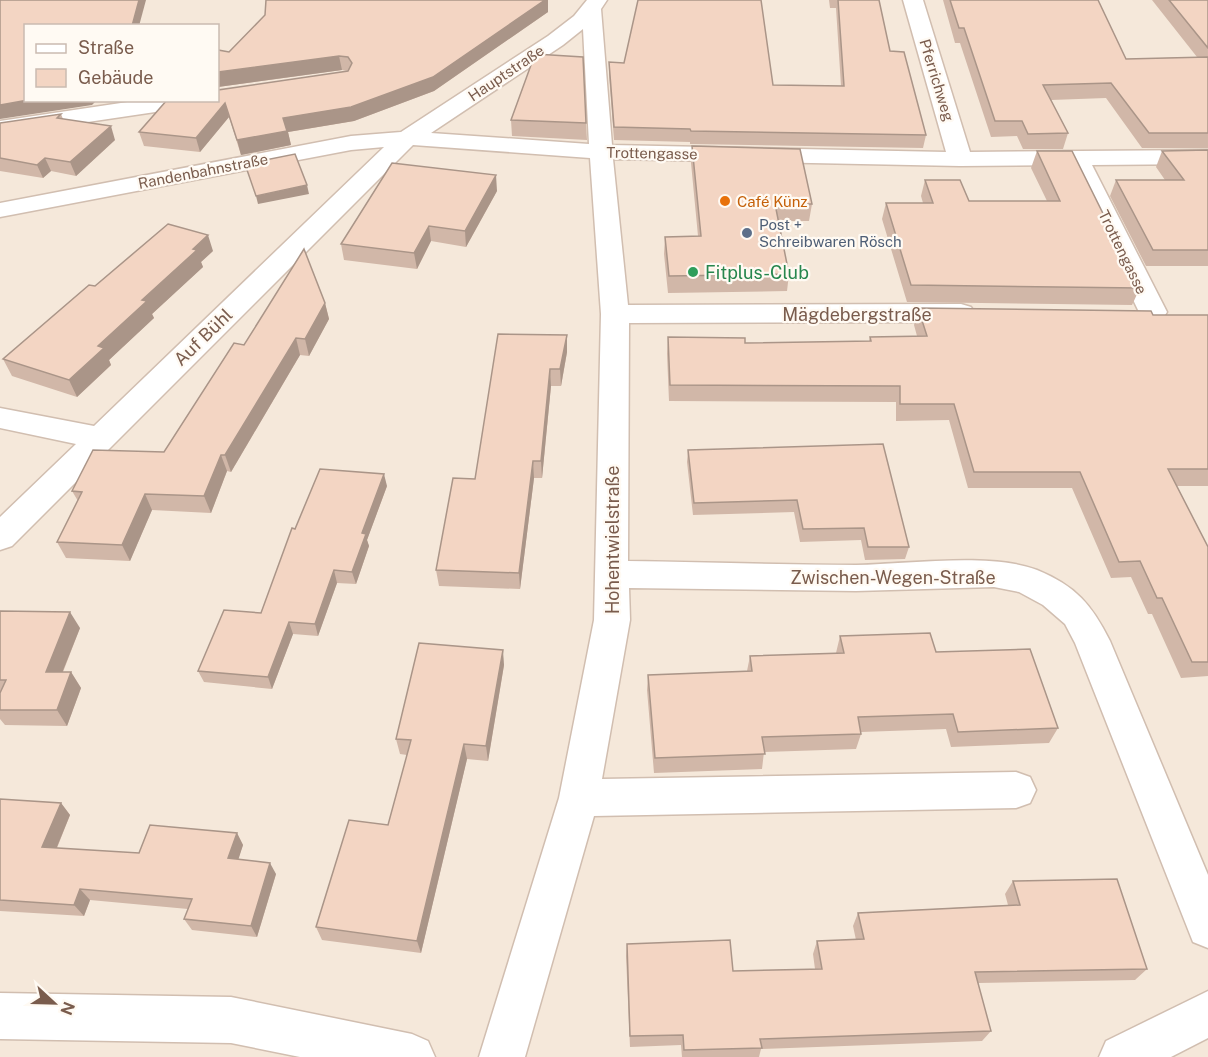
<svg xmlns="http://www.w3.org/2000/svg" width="1208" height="1057" font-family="'Public Sans',sans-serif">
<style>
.residential{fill:#f5e8da;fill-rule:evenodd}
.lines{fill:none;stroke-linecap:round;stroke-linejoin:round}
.minor-casing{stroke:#d1beb0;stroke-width:3}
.minor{fill:#fff;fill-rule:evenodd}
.wall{fill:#d1b7a8}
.shaded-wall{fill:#aa9588}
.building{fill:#f3d5c3;stroke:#aa9588;stroke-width:1.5}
.food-dot{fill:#e8710a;stroke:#fffaf3;stroke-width:2}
.service-dot{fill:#5c6f8a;stroke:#fffaf3;stroke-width:2}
.leisure-dot{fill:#2e9e5b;stroke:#fffaf3;stroke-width:2}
.labels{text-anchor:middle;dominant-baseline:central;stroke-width:4.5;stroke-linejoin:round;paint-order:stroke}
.far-street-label{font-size:15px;fill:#7a5c4d;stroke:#fffaf3}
.far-food-label{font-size:15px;fill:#c56008;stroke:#fffaf3;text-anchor:start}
.far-service-label{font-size:15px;fill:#4e5e75;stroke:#fffaf3;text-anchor:start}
.leisure-label{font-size:18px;fill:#27864d;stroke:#fffaf3;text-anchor:start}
.street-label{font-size:18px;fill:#7a5c4d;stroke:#fffaf3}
</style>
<rect width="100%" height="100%" fill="#fdf6ec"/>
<path class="residential" d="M0,0H1208V1057H0ZM26,26H218V100H26Z"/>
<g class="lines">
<defs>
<g id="minor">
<path d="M587,0H607L601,9L612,145L946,152L903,0H923L970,152L1208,150V164L1092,165L1167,312L1163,318L1153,321L1143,318L1139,312L1068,165L960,166L613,159L628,305L961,304L971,307L975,313L971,319L961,322L629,323L628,561C704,562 780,565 856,565C908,564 991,552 1037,570C1076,586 1092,605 1110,641L1208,875V948L1193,942L1075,643L1065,624L1043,605L1019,592L994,587L856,591L629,588L630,620L602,779L1016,772L1030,777L1036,790L1030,803L1016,808L594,816L525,1057H479L559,798L594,620L601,314L590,158L413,145L12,546L0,550V517L76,444L0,428V408L94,426L384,147L351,150L0,217V203L351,136L401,132L548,36L574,16ZM583,29L589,144L431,133L563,45Z"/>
<path d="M141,100H200L197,105L189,107L0,135V121Z"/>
<path d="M1208,991V1038L1171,1057H1099L1106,1041Z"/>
<path d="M0,993L231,997L412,1034L428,1041L435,1057H300L231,1043L0,1039Z"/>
</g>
</defs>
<use href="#minor" class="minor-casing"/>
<use href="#minor" class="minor"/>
</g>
<g class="wall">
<path d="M266,0H548V12L434,91L354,121L288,132L291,145L241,155L229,117L200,152L144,146L139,132L348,71L342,70L218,87V50L229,52L265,15Z"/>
<path d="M829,0H879L890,51L926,135L923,148L690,144V142L614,140L609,75V62L773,85L841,86L836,8H830Z"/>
<path d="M943,0H1098L1126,59L1197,57L1152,0H1208V148H1142L1106,98L1051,100L1068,133L1063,149H1023L1017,136L991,137L960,43H955Z"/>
<path d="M61,114L63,119L115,140L76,176L51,171L43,178L0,171V123Z"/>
<path d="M511,120L586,123L587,140L512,136Z"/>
<path d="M692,146L812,204L809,221H778L789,274L787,291L668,293L664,254L665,237L698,236L691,163Z"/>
<path d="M1208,150V266H1146L1110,196L1116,180H1165L1156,167L1162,151Z"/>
<path d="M1037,151L1140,288L1132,305L907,302L882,219L886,203H923L921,196L925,180L969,201H1047L1031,168Z"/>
<path d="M497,191L466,247L431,241L417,269L344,260L341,244Z"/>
<path d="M213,251L201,262L203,267L152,314L154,318L109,360L111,365L77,397L12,376L3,359L95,286Z"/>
<path d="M325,303L329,319L309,356L300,355L231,472L227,471L211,513L152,510L130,561L66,558L57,542L78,501L72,491L164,452L244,345Z"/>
<path d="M918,308L1153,315H1208V486H1177L1208,547V676L1181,678L1152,614H1148L1131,577L1111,578L1072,488H968L949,420L896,421V402L669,401L667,354L668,337L745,343L869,341L870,337L917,336L914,325Z"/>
<path d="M567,335V352L561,386H551L542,478H534L520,589L439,586L436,570L475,479Z"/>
<path d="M688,450L909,547L905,559L865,560L861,540L800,542L794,512L693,515L687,462Z"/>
<path d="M387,486L367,540L369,546L356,584L337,583L318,636L293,634L272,689L204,682L198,671L261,613L295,529Z"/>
<path d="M0,611L80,628L63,672H71L81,688L67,726L5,725L0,719Z"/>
<path d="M840,636L936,652L1058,728L1049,743L951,747L946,729L861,732V734L856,749L764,752L762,769L654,773L647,690L648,675L747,671L750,656L836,653Z"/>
<path d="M504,665L488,761L467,759L421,953L322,940L316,927L388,825L407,755L400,754L396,739Z"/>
<path d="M0,799L61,803L70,815L57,848L139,853L237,833L243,845L238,859L276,874L257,937L192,930L184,919L188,909L90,900L84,916L0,911Z"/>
<path d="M1013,881L1147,969L1135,980L978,983L991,1031L982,1041L761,1049L759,1057H682L681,1045L630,1047L626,956L627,944L733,971L815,969L813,954L817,941L856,940L853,926L858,913L1008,905L1005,894Z"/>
</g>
<g class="shaded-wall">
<path d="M139,0H146L139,26H132Z"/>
<path d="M545,0H548V12L434,91L354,121L288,132L291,145L241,155L237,140L283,118Z"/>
<path d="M339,56L342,70L218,87V88V72Z"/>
<path d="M28,100H97L92,105L0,119V105Z"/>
<path d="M225,103L229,117L200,152L196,138Z"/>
<path d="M111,126L115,140L76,176L70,162Z"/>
<path d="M45,158L51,171L43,178L37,165Z"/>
<path d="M496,175L497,191L466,247L465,231Z"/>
<path d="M307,185L309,194L258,204L256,196Z"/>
<path d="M429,226L431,241L417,269L414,253Z"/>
<path d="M208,235L213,251L201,262L203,267L152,314L154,318L109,360L111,365L77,397L69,380L98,346L142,300L193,249Z"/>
<path d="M325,303L329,319L309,356L305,339Z"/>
<path d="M567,335V352L561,386L560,369Z"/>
<path d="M296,338L300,355L231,472L225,455Z"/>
<path d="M550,369L551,386L542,478L541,461Z"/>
<path d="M221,455L227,471L211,513L204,496Z"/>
<path d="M533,461L534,478L520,589L519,573Z"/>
<path d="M384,474L387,486L367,540L369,546L356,584L352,572L362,533Z"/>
<path d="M145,494L152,510L130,561L122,545Z"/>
<path d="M334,570L337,583L318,636L315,624Z"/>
<path d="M70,612L80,628L56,688L46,672Z"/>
<path d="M289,622L293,634L272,689L268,677Z"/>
<path d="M503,650L504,665L488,761L486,746Z"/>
<path d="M71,672L81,688L67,726L57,710Z"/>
<path d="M464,744L467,759L421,953L417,941Z"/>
<path d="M61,803L70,815L52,859L42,847Z"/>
<path d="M237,833L243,845L235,870L228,858Z"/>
<path d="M270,863L276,874L257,937L251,926Z"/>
<path d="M80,889L90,900L84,916L74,905Z"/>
</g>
<g class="building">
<path d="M0,0H139L132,26H26V100H28L0,105Z"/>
<path d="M266,0H545L433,77L351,107L283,118L287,131L237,140L225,103L196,138L139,132L167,100H218V90L348,71L352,63L348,57L339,56L218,72V50L229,52L265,15Z"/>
<path d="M638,0H761L773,85L844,86L838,0H879L890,51L904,52L926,135L691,131L690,129L614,127L609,62L624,63Z"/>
<path d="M950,0H1098L1126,59L1208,57V133H1149L1111,83L1043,85L1068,133L1028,134L1022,121H995L964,28H959Z"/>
<path d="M1169,0H1208V48Z"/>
<path d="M535,54L583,57L586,123L511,120Z"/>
<path d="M61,114L57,118L111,126L70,162L45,158L37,165L0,158V123Z"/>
<path d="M692,146L800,149L812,204H775L789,274L669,276L665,237L701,236Z"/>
<path d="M1208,150V250H1153L1116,180H1184L1162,151Z"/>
<path d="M1037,151H1072L1140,288L911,285L886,203H933L925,180H960L969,201H1060Z"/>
<path d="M295,154L307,185L256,196L245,164Z"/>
<path d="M392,163L496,175L465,231L429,226L414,253L341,244Z"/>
<path d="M168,224L208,235L193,249L197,250L142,300L147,301L98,346L104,348L69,380L3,359L89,285L95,286Z"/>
<path d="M304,249L325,303L305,339L296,338L225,455H221L204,496L145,494L122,545L57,542L82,492L72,491L93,450L164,452L234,343L244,345Z"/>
<path d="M918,308L1151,311L1153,315H1208V469H1168L1208,547V662H1192L1162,598H1157L1140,561L1119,562L1080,472H974L954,404H900V386L670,385L668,337L745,338V343L871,341L870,337L927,336Z"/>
<path d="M498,334L567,335L560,369H550L541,461H533L519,573L436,570L453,478L475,479Z"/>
<path d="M883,444L909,547H868L864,528L803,529L797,500L694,503L688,450Z"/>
<path d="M320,469L384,474L362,533L366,534L352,572L334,570L315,624L289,622L268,677L198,671L224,610L261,613L292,528L295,529Z"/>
<path d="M0,611L70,612L46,672H71L57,710H0V693L6,680H0Z"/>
<path d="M930,633L936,652L1030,649L1058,728L958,732L953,714L858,717L861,734L762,737L765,754L655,758L648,675L752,671L750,656L844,653L840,636Z"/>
<path d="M419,643L503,650L486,746L464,744L417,941L316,927L349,820L388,825L411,740L396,739Z"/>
<path d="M0,799L61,803L42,847L139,853L150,825L237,833L228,858L270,863L251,926L184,919L192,899L80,889L74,905L0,900Z"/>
<path d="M1117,879L1147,969L975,972L991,1031L760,1039L762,1048L684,1050L683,1035L630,1036L627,944L730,940L733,971L822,969L817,941L864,939L858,913L1020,905L1013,881Z"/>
</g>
<circle class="food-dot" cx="725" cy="201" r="6"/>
<circle class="service-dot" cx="747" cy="233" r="6"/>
<circle class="leisure-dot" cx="693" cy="272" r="6"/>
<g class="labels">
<g class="far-street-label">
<text transform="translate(506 73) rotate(-34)">Hauptstraße</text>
<text transform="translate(937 80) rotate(73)">Pferrichweg</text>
<text transform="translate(652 153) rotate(1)">Trottengasse</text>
<text transform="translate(203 171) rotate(-11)">Randenbahnstraße</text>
<text transform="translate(1123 252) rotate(64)">Trottengasse</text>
</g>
<g class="far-food-label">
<text x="737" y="201">Café Künz</text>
</g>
<g class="far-service-label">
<text x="759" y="224">Post +<tspan x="759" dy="17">Schreibwaren Rösch</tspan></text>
</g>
<g class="leisure-label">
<text x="705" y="272">Fitplus-Club</text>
</g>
<g class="street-label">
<text x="857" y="314">Mägdebergstraße</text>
<text transform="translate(203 337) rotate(-44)">Auf Bühl</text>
<text transform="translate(612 540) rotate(-90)">Hohentwielstraße</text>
<text x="893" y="577">Zwischen-Wegen-Straße</text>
</g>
</g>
<rect x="24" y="24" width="195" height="78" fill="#fffaf3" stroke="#cabbb1" stroke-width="1.5"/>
<rect x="36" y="44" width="30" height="9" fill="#ffffff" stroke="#cabbb1" stroke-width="1.5"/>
<text x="78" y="54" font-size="18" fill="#7a5c4d">Straße</text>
<rect x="36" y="69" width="30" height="18" fill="#f3d5c3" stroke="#cabbb1" stroke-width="1.5"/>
<text x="78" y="84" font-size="18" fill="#7a5c4d">Gebäude</text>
<g transform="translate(54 1003) rotate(112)" stroke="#fffaf3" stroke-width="4.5" paint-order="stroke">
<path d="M0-4.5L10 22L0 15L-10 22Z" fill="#7a5c4d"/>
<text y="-9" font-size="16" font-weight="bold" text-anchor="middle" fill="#7a5c4d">N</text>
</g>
</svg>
